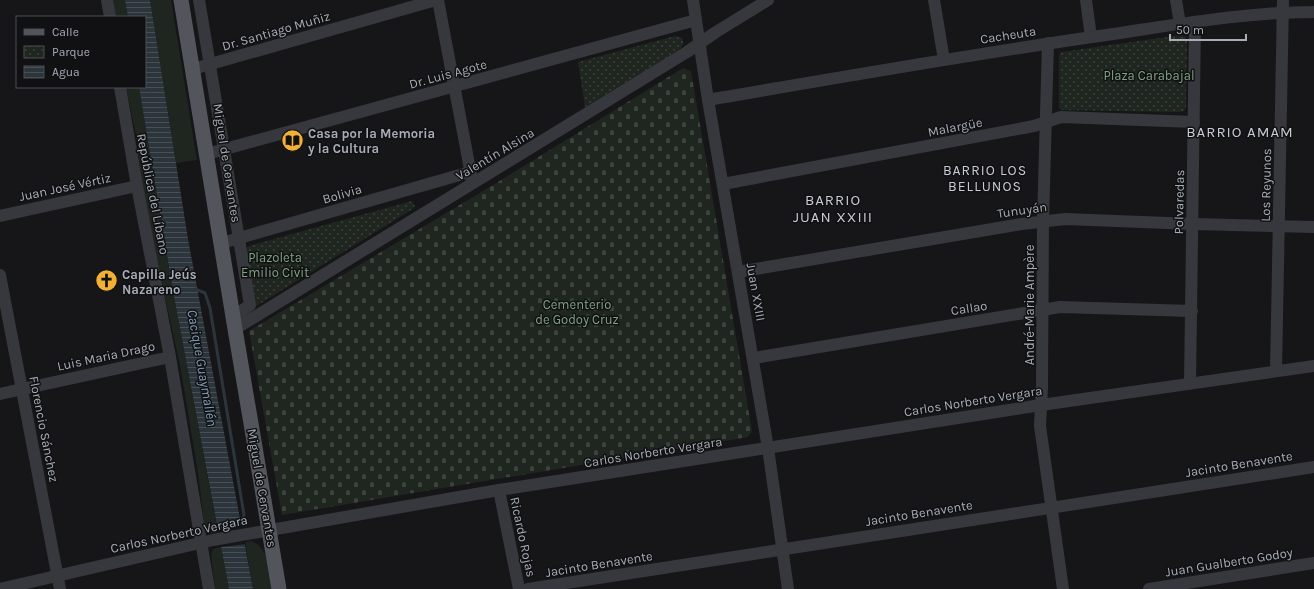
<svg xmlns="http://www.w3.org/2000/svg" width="1314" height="589" font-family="Karla,sans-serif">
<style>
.green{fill:#1e261f}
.cemetery{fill:url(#cemetery-stones)}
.park{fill:url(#park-dots)}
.water{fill:url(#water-rules)}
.pier{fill:#161618}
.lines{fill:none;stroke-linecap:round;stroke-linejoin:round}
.stream{stroke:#2c353c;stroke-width:3}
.minor{stroke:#37383d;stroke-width:12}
.major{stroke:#53555c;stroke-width:15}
.labels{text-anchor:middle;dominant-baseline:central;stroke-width:3;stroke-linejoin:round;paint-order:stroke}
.street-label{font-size:13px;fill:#a8adb8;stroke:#111113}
.park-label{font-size:13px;fill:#7fa381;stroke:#111113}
.poi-label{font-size:13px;font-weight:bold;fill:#a8adb8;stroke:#111113;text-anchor:start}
.neighbourhood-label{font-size:14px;letter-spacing:1px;fill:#c9ccd4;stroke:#111113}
.water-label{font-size:14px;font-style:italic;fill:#7f9bb3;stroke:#111113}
.quarter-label{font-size:15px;letter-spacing:1px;fill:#c9ccd4;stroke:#111113}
</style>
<defs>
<pattern id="cemetery-stones" width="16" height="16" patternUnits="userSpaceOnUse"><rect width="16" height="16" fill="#1e261f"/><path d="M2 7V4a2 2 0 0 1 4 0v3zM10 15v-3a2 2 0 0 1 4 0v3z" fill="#3c433d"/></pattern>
<pattern id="park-dots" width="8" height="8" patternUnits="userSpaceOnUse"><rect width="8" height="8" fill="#1e261f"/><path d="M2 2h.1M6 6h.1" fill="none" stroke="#3c433d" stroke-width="1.8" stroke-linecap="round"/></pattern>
<pattern id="water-rules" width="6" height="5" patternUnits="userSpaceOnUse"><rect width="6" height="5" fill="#2c353c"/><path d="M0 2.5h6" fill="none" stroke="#485056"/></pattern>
</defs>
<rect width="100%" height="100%" fill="#161618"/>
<g class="green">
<path d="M112,0H125L128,17H115Z"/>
<path d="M150,0H171L197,160L176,163Z"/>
<path d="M126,87H139L173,291L218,533H211L205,527L204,523L198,473L180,365L159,270L142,185L136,135Z"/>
<path d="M251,541C270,548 269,572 272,589H253L245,542Z"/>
<path d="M221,547L229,589H215L211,554L213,549Z"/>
</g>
<path class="cemetery" d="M683,68L691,71L752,431L748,437L282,515L249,331L493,185Z"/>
<g class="park">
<path d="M1181,35L1185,36L1187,40L1186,107L1184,111L1179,112L1062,110L1059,108V55L1061,52Z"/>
<path d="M675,36L682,38C685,45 682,47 677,52L585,107L578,62Z"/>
<path d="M412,201L415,206L411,210L258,305L256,306L255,304L246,248L249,246Z"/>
</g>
<path class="water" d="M125,0H150L188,239L253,589H229L173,291L139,87H145V17H128Z"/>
<path class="pier" d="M242,525L246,544L221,547L217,530Z"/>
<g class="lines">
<path class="stream" d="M195,289L205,293L210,308L244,515L242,520L239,523"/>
<g class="minor">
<path d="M107,0L110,17"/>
<path d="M199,0L250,305L233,317"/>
<path d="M438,0L472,180"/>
<path d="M693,0L708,100L768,448L788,589"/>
<path d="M934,0L944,60"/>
<path d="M1086,0L1091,37"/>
<path d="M1176,0L1180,24"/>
<path d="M1048,43L1043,221L1042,388L1040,426L1063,589"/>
<path d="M193,69L436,0"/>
<path d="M120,87L137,186L170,357L209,589"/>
<path d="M708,100C841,77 973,54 1106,35C1175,25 1244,12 1314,12"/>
<path d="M207,154L696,20"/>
<path d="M723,184L1034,126L1061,117L1194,122"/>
<path d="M0,216L137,186"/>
<path d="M222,243L470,172"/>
<path d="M738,272L1022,224L1065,219L1193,224L1314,227"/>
<path d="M0,275L60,589"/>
<path d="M235,329L687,52L716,32L768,0"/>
<path d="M754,358L1060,307L1192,311"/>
<path d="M1276,371L1283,0"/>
<path d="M1190,383L1195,22"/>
<path d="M0,394L170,357"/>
<path d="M499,490L519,589"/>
<path d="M0,589L213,540L499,490L1041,405L1314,366"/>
<path d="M528,589L1314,467"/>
<path d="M1149,589L1314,563"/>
</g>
<path class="major" d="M181,0L235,329L279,589"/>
</g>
<defs>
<symbol id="library-disc" viewBox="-11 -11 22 22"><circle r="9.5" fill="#f2b134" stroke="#111113"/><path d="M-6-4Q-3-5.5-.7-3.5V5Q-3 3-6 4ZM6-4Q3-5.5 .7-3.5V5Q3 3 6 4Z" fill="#111"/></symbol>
<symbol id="church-disc" viewBox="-11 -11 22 22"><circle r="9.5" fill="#f2b134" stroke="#111113"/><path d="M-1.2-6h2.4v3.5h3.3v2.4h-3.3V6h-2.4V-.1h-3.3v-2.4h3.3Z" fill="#111"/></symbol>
</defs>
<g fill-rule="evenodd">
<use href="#library-disc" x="280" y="128" width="25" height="25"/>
<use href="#church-disc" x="94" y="268" width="25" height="25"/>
</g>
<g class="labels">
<g class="street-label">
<text transform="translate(276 31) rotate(-16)">Dr. Santiago Muñiz</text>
<text transform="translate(1008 35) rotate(-9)">Cacheuta</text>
<text transform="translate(448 74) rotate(-15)">Dr. Luis Agote</text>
<text transform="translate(955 127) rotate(-11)">Malargüe</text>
<text transform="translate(495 154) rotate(-31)">Valentín Alsina</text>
<text transform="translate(227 163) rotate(81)">Miguel de Cervantes</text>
<text transform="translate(1266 185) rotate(-89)">Los Reyunos</text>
<text transform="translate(65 187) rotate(-12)">Juan José Vértiz</text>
<text transform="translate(153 194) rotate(79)">República del Líbano</text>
<text transform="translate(342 194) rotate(-16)">Bolivia</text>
<text transform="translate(1179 202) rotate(-89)">Polvaredas</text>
<text transform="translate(1022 210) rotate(-8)">Tunuyán</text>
<text transform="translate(756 292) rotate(80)">Juan XXIII</text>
<text transform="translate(1029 305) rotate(-90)">André-Marie Ampère</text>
<text transform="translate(969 308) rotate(-9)">Callao</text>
<text transform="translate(106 356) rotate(-12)">Luis Maria Drago</text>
<text transform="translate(973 401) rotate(-9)">Carlos Norberto Vergara</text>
<text transform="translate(44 429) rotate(79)">Florencio Sánchez</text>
<text transform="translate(653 452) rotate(-9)">Carlos Norberto Vergara</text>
<text transform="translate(1239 464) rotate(-9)">Jacinto Benavente</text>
<text transform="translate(262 488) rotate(80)">Miguel de Cervantes</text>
<text transform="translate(919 513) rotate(-9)">Jacinto Benavente</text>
<text transform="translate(179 534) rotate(-12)">Carlos Norberto Vergara</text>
<text transform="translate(523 537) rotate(78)">Ricardo Rojas</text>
<text transform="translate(1229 562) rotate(-9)">Juan Gualberto Godoy</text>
<text transform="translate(599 564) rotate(-9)">Jacinto Benavente</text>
</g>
<g class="park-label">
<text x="1149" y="75">Plaza Carabajal</text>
<text x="275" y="257">Plazoleta<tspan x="275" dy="15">Emilio Civit</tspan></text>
<text x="577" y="304">Cementerio<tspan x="577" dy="15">de Godoy Cruz</tspan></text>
</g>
<g class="poi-label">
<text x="308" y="133">Casa por la Memoria<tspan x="308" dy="15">y la Cultura</tspan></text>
<text x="122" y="274">Capilla Jeús<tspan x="122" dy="15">Nazareno</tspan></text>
</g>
<g class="neighbourhood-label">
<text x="985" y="170">BARRIO LOS<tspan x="985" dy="16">BELLUNOS</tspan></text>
</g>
<g class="water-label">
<text transform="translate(202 368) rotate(80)">Cacique Guaymallén</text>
</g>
<g class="quarter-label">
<text x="1240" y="132">BARRIO AMAM</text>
<text x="833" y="200">BARRIO<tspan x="833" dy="17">JUAN XXIII</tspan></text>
</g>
</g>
<rect x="16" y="16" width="130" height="72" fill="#111113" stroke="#4d4f55"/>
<rect x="24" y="29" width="20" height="6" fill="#53555c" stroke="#4d4f55"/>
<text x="52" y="36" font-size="12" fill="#a8adb8">Calle</text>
<rect x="24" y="46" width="20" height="12" fill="url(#park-dots)" stroke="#4d4f55"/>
<text x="52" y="56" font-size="12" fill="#a8adb8">Parque</text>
<rect x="24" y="66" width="20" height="12" fill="url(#water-rules)" stroke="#4d4f55"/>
<text x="52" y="76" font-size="12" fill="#a8adb8">Agua</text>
<path d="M1170 34v6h76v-6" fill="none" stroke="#a8adb8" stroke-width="2"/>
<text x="1176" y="34" font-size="12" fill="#a8adb8" stroke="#111113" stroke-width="3" paint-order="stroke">50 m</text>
</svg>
